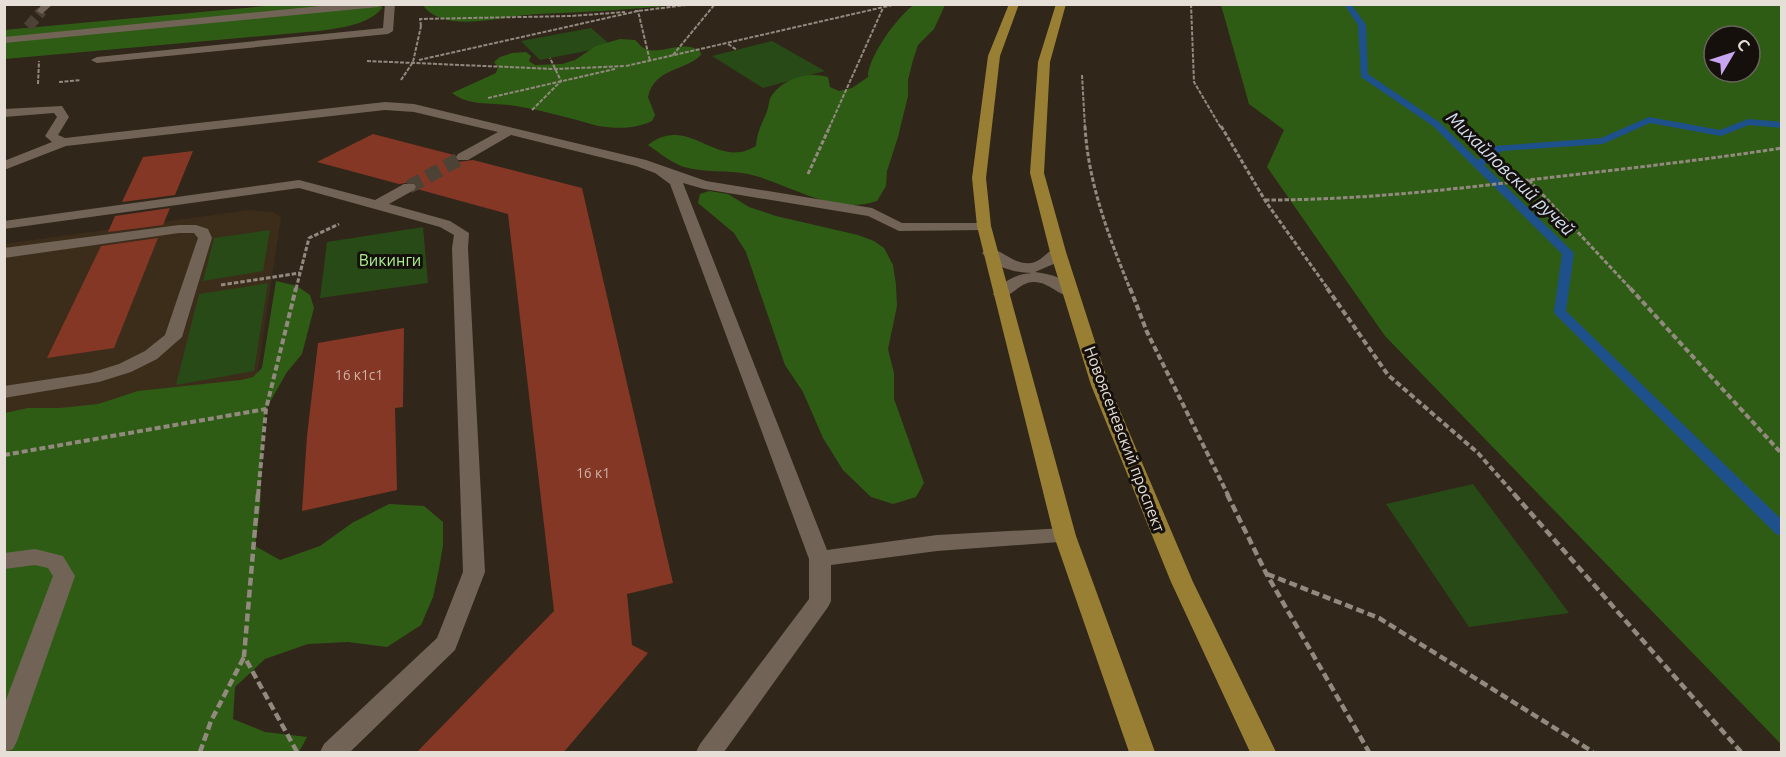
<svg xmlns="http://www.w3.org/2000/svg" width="1786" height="757" font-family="Ubuntu,sans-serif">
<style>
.built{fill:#3c2d1b}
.green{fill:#284a16}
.forest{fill:#2f5c15;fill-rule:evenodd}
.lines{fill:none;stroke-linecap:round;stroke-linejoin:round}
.stream{fill:#1e518c;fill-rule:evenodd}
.building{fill:#853725}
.minor-tunnel-far1{stroke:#4c4236;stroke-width:11;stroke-dasharray:11 5;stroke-linecap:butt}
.minor-tunnel{stroke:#4c4236;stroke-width:14;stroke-dasharray:14 7;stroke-linecap:butt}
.path-far3{stroke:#92897f;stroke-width:2;stroke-dasharray:4 1.5;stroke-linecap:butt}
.path-far2{stroke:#92897f;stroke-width:3;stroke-dasharray:4.5 2;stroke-linecap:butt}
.path-far1{stroke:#92897f;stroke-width:4;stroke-dasharray:6 3;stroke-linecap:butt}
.path{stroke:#92897f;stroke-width:4.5;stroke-dasharray:8 4;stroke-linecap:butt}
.minor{fill:#716456;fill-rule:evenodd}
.major{fill:#997f34;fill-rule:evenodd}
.labels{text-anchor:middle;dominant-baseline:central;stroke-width:6;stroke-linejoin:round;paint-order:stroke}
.number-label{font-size:14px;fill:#ceb5aa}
.park-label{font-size:16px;fill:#adef8f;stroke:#15100b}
.street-label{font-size:16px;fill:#e6dfd7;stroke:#15100b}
.water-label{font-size:18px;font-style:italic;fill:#d5e2f4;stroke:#15100b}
</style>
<rect width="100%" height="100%" fill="#31261a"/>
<path class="built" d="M249,210L273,212L281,217L257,377L5,446L4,244Z"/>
<g class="green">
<path d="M591,28L612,46L540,60L521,41Z"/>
<path d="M772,41L825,71L763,88L712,56Z"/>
<path d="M423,227L428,283L320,298L327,242Z"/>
<path d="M270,230L263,271L203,281L214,238Z"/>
<path d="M268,283L254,371L176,385L199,294Z"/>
<path d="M1473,484L1569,613L1469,627L1386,504Z"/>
</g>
<g class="forest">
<path d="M381,4L382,8C369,25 339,28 319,31L5,59L4,30L277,5Z"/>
<path d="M423,5H675C629,10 583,12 537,14C509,15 468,28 441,18C434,16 427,11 423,5Z"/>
<path d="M914,5H945L934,29L918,45L913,60L908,80V96L898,137L887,171L886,186L877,201C833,216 791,184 748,174C727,170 705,173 684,167C670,162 660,153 648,145C690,113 715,171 756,146C757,133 761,125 766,114C769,108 768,101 772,95C784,78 809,71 828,77L830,87L839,91L852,88L868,77C867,59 898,15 914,5Z"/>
<path d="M1221,5H1781V744L1385,336L1267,167L1284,130L1249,104ZM1714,36H1750V72H1714Z"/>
<path d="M620,39L635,40C638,42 639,45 642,47C657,58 682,38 700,51L701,55C684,72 655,67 648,97L655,115L652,121C635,129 617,129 598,126C571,118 544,111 516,106C494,102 470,107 452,93L496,73L498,67L494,62L500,57L512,53L526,52L531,56L529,61L535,65L562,64L575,60L596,46Z"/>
<path d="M709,191L728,194L749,207L776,216L858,235L874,241L884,248L893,265L896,285L897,306L888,349L894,373V399L924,483L916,497L893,504L871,497L843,470L823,438L803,392L785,365L746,252L734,233L698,203L700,194Z"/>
<path d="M276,281L297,286L310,295L314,308L302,354L287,372L266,409L263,427L260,509L255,546L280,560L320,546L352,523L389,504L424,506L443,522V545L439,569L433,597L421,625L387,647L348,642L308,644L265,659L235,687L233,719L265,732L307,737L299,752H5V413L28,408H60L98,404L138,391L241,380L253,377L262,368Z"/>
</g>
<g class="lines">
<path class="stream" d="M1344,4H1351L1366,25L1368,74L1439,122L1478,160L1496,146L1601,138L1649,117L1720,130L1748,119L1782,122V128L1749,125L1721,136L1650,123L1603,144L1502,151L1484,165L1574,253L1566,311L1782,520V536L1776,534L1556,315L1554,312L1562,254L1433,126L1361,77L1358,25Z"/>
</g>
<g class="building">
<path d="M373,134L454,155L458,162L473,160L582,188L673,583L627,594L632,645L648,653L563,753H416L554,611L508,214L417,189L418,186L414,182L399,184L317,162Z"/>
<path d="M193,151L175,195L122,202L143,157Z"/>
<path d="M170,208L163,225L108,232L115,216Z"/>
<path d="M158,238L114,348L47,358L101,246Z"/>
<path d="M404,328L403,407L395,408L397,490L302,511L307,436L318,343Z"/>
</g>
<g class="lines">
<path class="minor-tunnel-far1" d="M28,27L42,11"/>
<path class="minor-tunnel" d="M409,187L463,157"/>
<g class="path-far3">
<path d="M1191,4L1194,82L1221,128"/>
<path d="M635,11H638L650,61"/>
<path d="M421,26L420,19L571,16L625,12"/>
<path d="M728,44L737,50"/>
<path d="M673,55L715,4"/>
<path d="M419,60L638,11L694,4"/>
<path d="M367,61L555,69L625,66"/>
<path d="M626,66L897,4"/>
<path d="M1082,75L1085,128"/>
<path d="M401,80L413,62L421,26"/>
<path d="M59,82L81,80"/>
<path d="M38,84L39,61"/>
<path d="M488,98L615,69"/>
<path d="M532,110L561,81L550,58"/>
<path d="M829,128L883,8"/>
</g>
<g class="path-far2">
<path d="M1085,126C1088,183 1109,237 1130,289"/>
<path d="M1221,126L1266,202L1328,289"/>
<path d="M808,174L830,126"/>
<path d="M1529,180L1631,289"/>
<path d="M1265,200C1353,200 1441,191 1529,180C1613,170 1698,161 1782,148"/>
<path d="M221,285L300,273"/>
<path d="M296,289L309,238L339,224"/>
</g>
<g class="path-far1">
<path d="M1130,288L1147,332L1228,495"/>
<path d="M1327,288L1388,375L1478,453L1515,495"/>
<path d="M1630,288L1782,454"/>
<path d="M4,455L266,409"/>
<path d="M258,495L266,409L296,288"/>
</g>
<g class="path">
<path d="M258,494L244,656L297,752"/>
<path d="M1227,494L1266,573L1369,752"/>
<path d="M1514,494L1741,752"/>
<path d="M1267,574L1379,618L1593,752"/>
<path d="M200,752L211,721L244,657"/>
</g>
<g class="minor">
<path d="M42,4H53L42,14L37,11Z"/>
<path d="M341,4H383L378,7L4,43V37Z"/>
<path d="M385,4H395L393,31L388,34L97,63L91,60L97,57L383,28Z"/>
<path d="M385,102L414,104L646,160L706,181L872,208L902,223H989L991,226L989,229L984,230L899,231L868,216L704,189L683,183L827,550L937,535L1065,528L1073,531L1076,536L1073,541L937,551L831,565V601L828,607L724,752H696L700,744L809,599V559L670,184L655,173L636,166L511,135L468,160H458L456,157L458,154L498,132L414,112L385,110L66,146L4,170V161L52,142L45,136L57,117L54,113L4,117V109L62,106L69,117L58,135L65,138Z"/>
<path d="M299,180L375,200L404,184H414L416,187L414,190L389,204L450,221L469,233L468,248L485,572L455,650L350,752H320L324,744L437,638L463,572L452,248L454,235L440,227L299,188L4,229V221Z"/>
<path d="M179,225H196L208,229L212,238L182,337L157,359L131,372L99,382L4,398V386L90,373L119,364L145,351L165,335L198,238L194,233H179L4,258V248Z"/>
<path d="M1058,247L1066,252L1056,263L1035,272C1052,274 1068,279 1079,293L1077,296C1061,300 1050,281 1033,282C1017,283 1010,301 995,297L993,294C1003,281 1016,274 1032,273C1015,273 994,267 982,253L985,250C999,246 1010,262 1025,263C1041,265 1045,251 1058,247Z"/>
<path d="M35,549L63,556L75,576L17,741L13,749L4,752V705L53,576L48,568L35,565L4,569V553Z"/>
</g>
<g class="major">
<path d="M1009,4H1019L1000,56L986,178L991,226L1076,536L1155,752H1129L1054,536L977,226L972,178L988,56Z"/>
<path d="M1056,4H1066L1050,62L1044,173L1066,252L1109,385L1193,582L1276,752H1250L1171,582L1091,385L1050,252L1030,173L1038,62Z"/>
</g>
</g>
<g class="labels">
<g class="number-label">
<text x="359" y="375">16 к1с1</text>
<text x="593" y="473">16 к1</text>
</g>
<g class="park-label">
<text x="390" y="260">Викинги</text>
</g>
<g class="street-label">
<text transform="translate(1125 439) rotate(69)">Новоясеневский проспект</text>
</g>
<g class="water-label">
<text transform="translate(1511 173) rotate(44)">Михайловский ручей</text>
</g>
</g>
<rect width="1786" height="757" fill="none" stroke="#e6dfd7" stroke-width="12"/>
<g transform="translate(1732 54) rotate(51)"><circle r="28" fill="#15100b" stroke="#69635d" stroke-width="1.5"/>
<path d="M0-4.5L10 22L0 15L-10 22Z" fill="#c8a6ef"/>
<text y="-9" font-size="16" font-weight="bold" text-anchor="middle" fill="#e6dfd7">С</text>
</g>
</svg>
